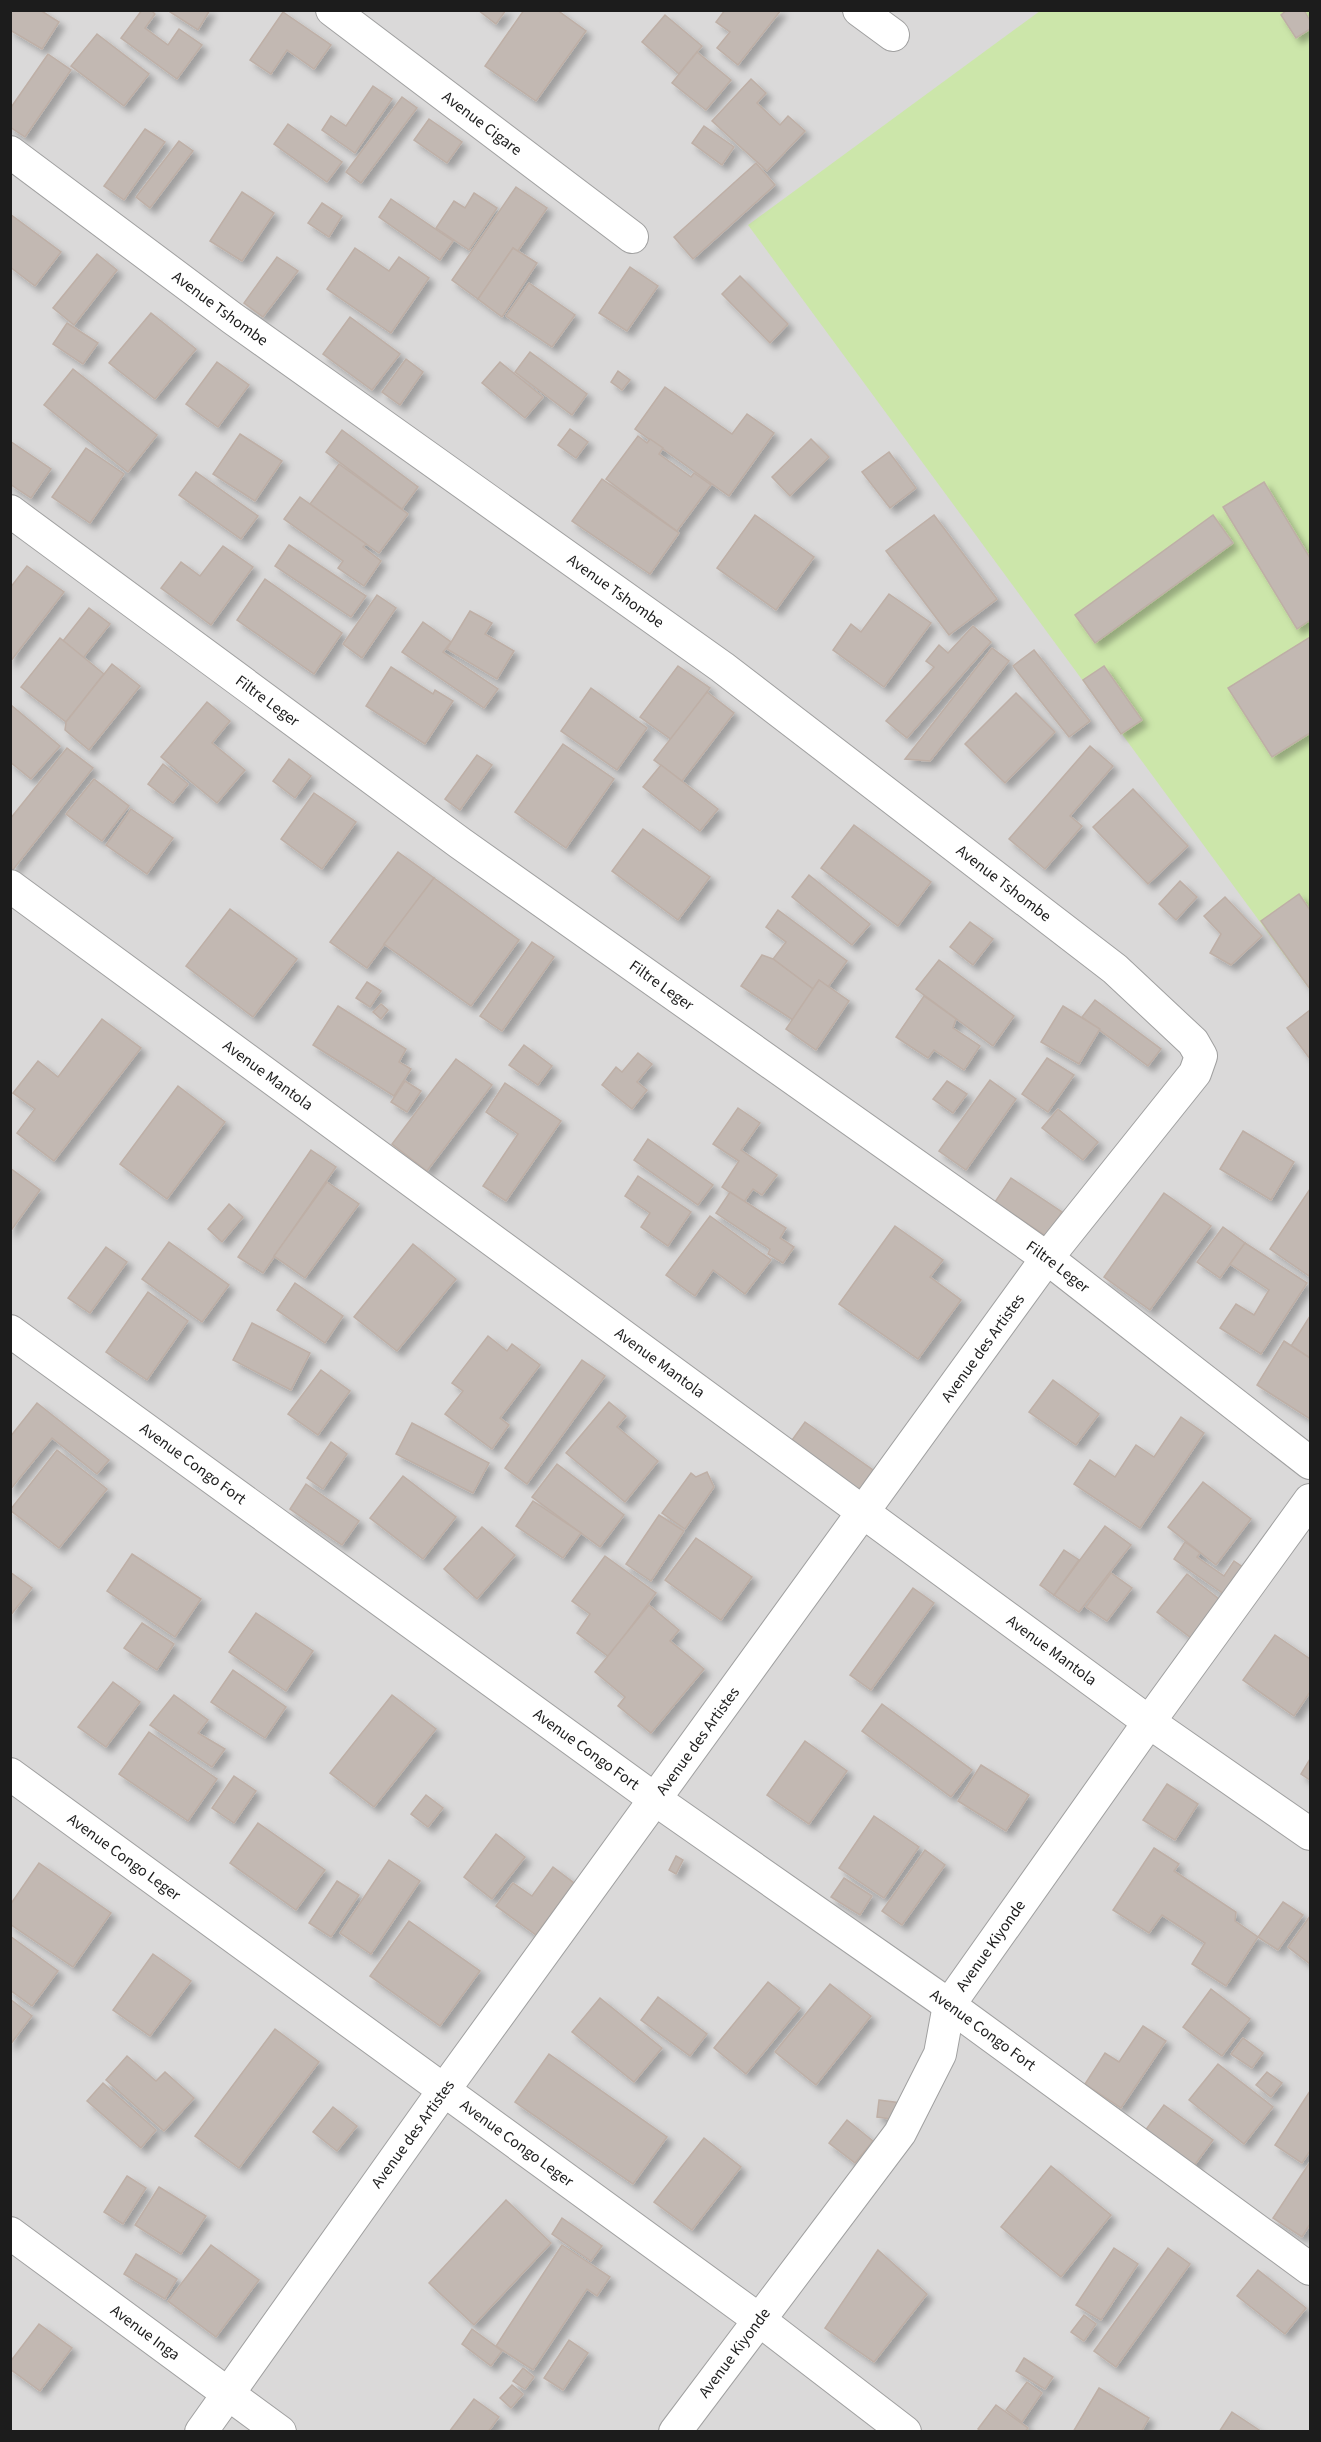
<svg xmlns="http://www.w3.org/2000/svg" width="1321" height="2442" font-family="'Source Sans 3',sans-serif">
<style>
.residential{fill:#dad9d9}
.grass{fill:#cce6aa}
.building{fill:#c2b8b2;stroke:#beafa6;stroke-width:1.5;filter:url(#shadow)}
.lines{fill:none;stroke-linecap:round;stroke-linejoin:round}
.street-casing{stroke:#a0a0a0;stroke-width:34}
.street{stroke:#fff;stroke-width:32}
.labels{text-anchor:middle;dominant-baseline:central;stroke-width:4.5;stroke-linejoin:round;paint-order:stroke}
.street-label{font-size:16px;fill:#1c1c1c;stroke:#fff}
</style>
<defs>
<filter id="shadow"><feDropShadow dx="5.5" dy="5.5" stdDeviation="3" flood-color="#0004"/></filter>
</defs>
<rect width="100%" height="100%" fill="#ede9e3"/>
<rect class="residential" x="11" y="11" width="1299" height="2420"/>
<path class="grass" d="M1040,11H1310V990L748,225Z"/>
<g class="building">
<path d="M10,10H40L59,22L42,49L10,30Z"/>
<path d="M142,10H151L155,14L145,28L168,45L179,29L202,45L177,79L121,38Z"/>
<path d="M167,10H210L198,30Z"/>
<path d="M478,10H506L496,24Z"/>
<path d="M524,10H557L586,31L536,101L485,66Z"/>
<path d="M725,10H781L738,65L717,48L730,32L716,22Z"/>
<path d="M1287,10H1304L1310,21V29L1296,38L1281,15Z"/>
<path d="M283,12L331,45L314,69L287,50L271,74L250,60Z"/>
<path d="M665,15L702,46L679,74L642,42Z"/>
<path d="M97,34L149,74L124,106L71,66Z"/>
<path d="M697,52L731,80L706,110L672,83Z"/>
<path d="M48,54L71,70L25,137L10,127V104L12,106Z"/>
<path d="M751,79L766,93L757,103L780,125L788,116L805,131L767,171L712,121Z"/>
<path d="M373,86L392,99L355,153L322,130L331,116L346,126Z"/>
<path d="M402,97L417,108L361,183L346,172Z"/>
<path d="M429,119L462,142L447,163L414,140Z"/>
<path d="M288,124L342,162L327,182L274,144Z"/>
<path d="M704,126L734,147L722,165L692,143Z"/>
<path d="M145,129L165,142L124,200L104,186Z"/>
<path d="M179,141L193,151L150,208L136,197Z"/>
<path d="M756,163L775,185L693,259L674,237Z"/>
<path d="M516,187L547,208L517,252L513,248L478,299L452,280Z"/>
<path d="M242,192L274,213L242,261L210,241Z"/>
<path d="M474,193L497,208L469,250L436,228L454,201L465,208Z"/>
<path d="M391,199L453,241L440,260L379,217Z"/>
<path d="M322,203L342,216L329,237L308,223Z"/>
<path d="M10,214L61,252L35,286L10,267Z"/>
<path d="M355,248L389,271L399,257L429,278L391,333L327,289Z"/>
<path d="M513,248L537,263L502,317L478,299Z"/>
<path d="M97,254L117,270L74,325L53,308Z"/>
<path d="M277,257L298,271L263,317L244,303Z"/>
<path d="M630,267L658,286L627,331L599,313Z"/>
<path d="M740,276L788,324L770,343L722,294Z"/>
<path d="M529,283L575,315L552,347L506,316Z"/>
<path d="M151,313L196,349L155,399L109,363Z"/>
<path d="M350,317L400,354L372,390L323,354Z"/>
<path d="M67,323L98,343L83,364L53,344Z"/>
<path d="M530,352L587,394L572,415L515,372Z"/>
<path d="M406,359L423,372L400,405L382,392Z"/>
<path d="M217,362L249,385L218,427L186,404Z"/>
<path d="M500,362L543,397L525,418L482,383Z"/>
<path d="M73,369L157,435L128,472L44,405Z"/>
<path d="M618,371L630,380L622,390L611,382Z"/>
<path d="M665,387L732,434L747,414L774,433L729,496L635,429Z"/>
<path d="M570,429L588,442L576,458L558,445Z"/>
<path d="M342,430L418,487L402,509L326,452Z"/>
<path d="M240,434L282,461L255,501L213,474Z"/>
<path d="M638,436L647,443L650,439L663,448L659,454L691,477L694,473L711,485L677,531L606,479Z"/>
<path d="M811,439L829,457L790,496L772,477Z"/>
<path d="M10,441L51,469L31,498L10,484Z"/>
<path d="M86,448L124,474L90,523L52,497Z"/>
<path d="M889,452L916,488L890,508L862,472Z"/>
<path d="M339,464L408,514L379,553L310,504Z"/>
<path d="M196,472L258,516L241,539L179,495Z"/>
<path d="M602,479L679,533L650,574L572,521Z"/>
<path d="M1264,482L1310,558V620L1297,629L1223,507Z"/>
<path d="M300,497L366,544L363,547L381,561L364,586L338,568L343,561L284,519Z"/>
<path d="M755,515L814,557L776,610L717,568Z"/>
<path d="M934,515L997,599L949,635L886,551Z"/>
<path d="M1213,515L1233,543L1095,643L1075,615Z"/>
<path d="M289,545L366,596L351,617L275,566Z"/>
<path d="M223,546L253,567L211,625L161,588L181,562L200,576Z"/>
<path d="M27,566L64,592L10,662V588Z"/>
<path d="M265,579L342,633L314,674L237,620Z"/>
<path d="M889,594L931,623L884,687L833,650L851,624L861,632Z"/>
<path d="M377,595L396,608L362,658L343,644Z"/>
<path d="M89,608L110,624L83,658L63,641Z"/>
<path d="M470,611L492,623L485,634L514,651L497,679L447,649Z"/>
<path d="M423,622L451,642L443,652L498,689L484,708L402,652Z"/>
<path d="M973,626L991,642L907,738L886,721L934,667L926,661L939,645L948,653Z"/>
<path d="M1310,637V733L1272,757L1228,688Z"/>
<path d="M60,638L104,674L66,722L21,687Z"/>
<path d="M992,648L1009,661L930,761L905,759Z"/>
<path d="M1034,650L1090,721L1069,737L1013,666Z"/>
<path d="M112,664L140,686L89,750L65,730L66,722Z"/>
<path d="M678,666L710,688L672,740L640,717Z"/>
<path d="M1104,666L1142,720L1121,734L1083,680Z"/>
<path d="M391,667L433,694L435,690L453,701L425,744L366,706Z"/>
<path d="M591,688L647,728L617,770L561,731Z"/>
<path d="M707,692L734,713L682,781L654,760Z"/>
<path d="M1016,693L1055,732L1005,783L965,744Z"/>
<path d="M207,702L230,721L212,743L245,770L217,803L161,757Z"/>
<path d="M11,705L60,746L31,779L10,762Z"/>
<path d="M563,744L614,779L566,848L515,812Z"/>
<path d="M1090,746L1113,766L1070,816L1082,826L1045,869L1009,839Z"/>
<path d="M67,748L93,768L12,871L10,819Z"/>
<path d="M477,755L492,765L460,810L445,799Z"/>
<path d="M289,759L311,776L295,798L273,781Z"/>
<path d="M163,764L188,784L173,803L148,784Z"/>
<path d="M661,765L718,809L700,831L643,787Z"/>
<path d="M94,779L129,806L102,841L66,814Z"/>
<path d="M1133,789L1188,846L1148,884L1093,827Z"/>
<path d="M314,793L356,822L322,869L281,839Z"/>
<path d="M131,809L173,838L147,874L106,845Z"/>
<path d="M854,825L931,882L898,926L821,868Z"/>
<path d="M643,829L710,877L678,920L612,871Z"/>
<path d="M398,852L434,878L367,968L330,942Z"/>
<path d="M809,875L870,924L852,945L792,897Z"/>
<path d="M434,878L519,940L471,1006L384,944Z"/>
<path d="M1180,881L1197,897L1176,920L1159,904Z"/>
<path d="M1299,894L1310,910V989L1261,921Z"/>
<path d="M1225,897L1262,936L1231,965L1210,953L1221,934L1204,916Z"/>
<path d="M230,909L297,959L253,1017L186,966Z"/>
<path d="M778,910L847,961L828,987L819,980L813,989L773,959L786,942L766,927Z"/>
<path d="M970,922L993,939L973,965L950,947Z"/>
<path d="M532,942L554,957L502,1031L480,1016Z"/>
<path d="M762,955L773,959L813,989L793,1020L741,986Z"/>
<path d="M939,960L1014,1016L993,1046L916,989Z"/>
<path d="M819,980L849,1001L816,1050L786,1029Z"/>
<path d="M367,982L381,991L370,1007L356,998Z"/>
<path d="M924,996L956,1019L953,1028L980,1046L964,1070L934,1050L928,1058L896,1037Z"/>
<path d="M1095,1000L1161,1049L1148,1066L1082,1017Z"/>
<path d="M381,1004L388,1010L381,1019L373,1012Z"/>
<path d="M338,1006L406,1049L399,1062L411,1069L394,1096L313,1045Z"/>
<path d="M1063,1006L1100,1029L1079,1064L1041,1042Z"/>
<path d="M1310,1010V1059L1287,1028Z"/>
<path d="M102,1019L141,1048L54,1161L17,1133L35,1109L13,1093L38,1061L58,1077Z"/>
<path d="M524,1045L552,1066L538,1085L509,1065Z"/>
<path d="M638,1053L652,1064L637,1082L647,1090L632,1109L602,1085L616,1067L622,1072Z"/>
<path d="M1047,1058L1074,1075L1048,1112L1022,1094Z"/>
<path d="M456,1059L492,1085L427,1171L392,1144Z"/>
<path d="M990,1080L1016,1099L966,1170L939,1151Z"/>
<path d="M405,1081L421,1091L407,1112L391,1102Z"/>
<path d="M947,1081L967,1094L953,1113L933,1099Z"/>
<path d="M505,1083L561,1121L506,1201L483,1186L518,1134L486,1112Z"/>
<path d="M178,1086L225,1122L167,1199L120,1164Z"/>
<path d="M738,1108L760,1123L741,1150L777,1175L762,1195L753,1189L744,1202L722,1187L739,1161L713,1144Z"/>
<path d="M1058,1109L1098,1142L1083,1160L1042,1128Z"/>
<path d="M1243,1131L1294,1162L1271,1200L1220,1169Z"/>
<path d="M648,1139L713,1185L698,1205L634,1160Z"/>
<path d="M311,1150L336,1167L263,1273L238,1257Z"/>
<path d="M10,1168L40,1190L10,1232Z"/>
<path d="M638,1176L691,1212L668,1246L641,1227L650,1213L625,1196Z"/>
<path d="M1011,1178L1062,1212L1046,1236L995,1202Z"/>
<path d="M327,1182L359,1204L305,1278L274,1256Z"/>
<path d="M1310,1189V1273L1309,1276L1270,1249Z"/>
<path d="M730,1192L786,1228L780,1238L794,1247L783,1263L768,1254L770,1249L716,1213Z"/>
<path d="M1164,1193L1211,1226L1150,1310L1104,1277Z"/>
<path d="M229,1204L243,1217L222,1242L208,1229Z"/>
<path d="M710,1216L771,1260L745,1294L713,1270L695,1296L666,1275Z"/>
<path d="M895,1226L943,1260L930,1277L961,1300L918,1359L839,1304Z"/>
<path d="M1223,1227L1245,1243L1220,1278L1197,1262Z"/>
<path d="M169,1242L229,1285L202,1322L142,1279Z"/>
<path d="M1245,1243L1307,1283L1261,1354L1220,1328L1236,1304L1254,1315L1269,1290L1230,1264Z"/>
<path d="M413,1244L456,1279L397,1351L354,1317Z"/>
<path d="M106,1247L127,1262L90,1313L68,1298Z"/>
<path d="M295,1283L343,1316L325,1343L277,1310Z"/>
<path d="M148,1292L188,1321L147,1380L106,1352Z"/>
<path d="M1310,1316V1358L1291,1346Z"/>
<path d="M252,1323L310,1353L291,1390L233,1360Z"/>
<path d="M488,1336L507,1351L512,1344L540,1365L500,1418L509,1425L492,1449L445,1414L463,1391L452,1383Z"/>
<path d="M1284,1341L1310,1358V1419L1257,1385Z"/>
<path d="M582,1360L605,1376L527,1484L505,1468Z"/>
<path d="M321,1370L350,1391L318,1435L288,1414Z"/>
<path d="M1053,1380L1099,1414L1076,1445L1029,1412Z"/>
<path d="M609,1402L626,1416L617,1427L658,1461L625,1502L566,1453Z"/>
<path d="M37,1403L109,1460L97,1474L52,1438L10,1490V1437Z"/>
<path d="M1181,1417L1204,1433L1140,1528L1074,1484L1090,1460L1115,1477L1136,1445L1154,1457Z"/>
<path d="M805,1422L873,1470L855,1496L787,1447Z"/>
<path d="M412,1423L489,1463L473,1493L396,1454Z"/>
<path d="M331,1442L347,1454L323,1489L307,1478Z"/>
<path d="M57,1450L107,1489L59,1548L10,1510Z"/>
<path d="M557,1464L624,1515L600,1547L532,1497Z"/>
<path d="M707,1472L714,1487L685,1529L662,1513L691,1473L696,1477Z"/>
<path d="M403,1476L456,1517L423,1559L370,1518Z"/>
<path d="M1203,1482L1251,1519L1216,1565L1168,1527Z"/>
<path d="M306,1484L359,1521L342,1545L290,1509Z"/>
<path d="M533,1501L581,1533L563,1558L516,1526Z"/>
<path d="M659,1515L684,1531L651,1581L626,1564Z"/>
<path d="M1105,1526L1131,1545L1079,1612L1054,1595Z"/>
<path d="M482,1527L515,1555L477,1599L444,1569Z"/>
<path d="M696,1538L752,1577L721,1620L665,1580Z"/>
<path d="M1185,1542L1200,1553L1197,1557L1224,1576L1234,1561L1250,1572L1231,1599L1174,1559Z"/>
<path d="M1064,1550L1079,1560L1054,1595L1040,1585Z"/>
<path d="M132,1554L201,1599L175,1637L107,1591Z"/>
<path d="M605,1556L656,1593L609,1657L577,1633L590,1614L572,1601Z"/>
<path d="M10,1572L32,1588L10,1616Z"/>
<path d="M1111,1573L1132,1588L1107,1621L1086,1607Z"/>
<path d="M1187,1574L1224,1603L1195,1641L1157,1612Z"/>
<path d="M913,1588L934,1603L871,1690L850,1675Z"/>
<path d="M649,1605L679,1630L670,1641L704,1669L651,1733L618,1706L625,1697L595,1672Z"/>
<path d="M256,1613L313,1651L286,1691L229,1652Z"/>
<path d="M142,1623L174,1644L157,1670L124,1648Z"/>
<path d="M1275,1635L1310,1659V1692L1294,1716L1243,1680Z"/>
<path d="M233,1670L286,1707L265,1738L211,1702Z"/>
<path d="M113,1682L140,1702L106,1747L78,1727Z"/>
<path d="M174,1695L208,1720L198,1733L225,1749L212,1767L150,1725Z"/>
<path d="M392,1695L436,1729L374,1807L330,1773Z"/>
<path d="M882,1704L972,1770L951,1797L862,1731Z"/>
<path d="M149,1732L217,1779L188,1821L119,1774Z"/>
<path d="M805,1741L847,1771L809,1824L767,1795Z"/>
<path d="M1310,1759V1780L1301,1774Z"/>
<path d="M981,1765L1029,1795L1006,1831L958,1801Z"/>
<path d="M234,1776L256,1791L234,1823L212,1808Z"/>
<path d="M1167,1784L1198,1804L1175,1840L1143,1820Z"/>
<path d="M426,1795L443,1808L428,1827L411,1814Z"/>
<path d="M874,1816L919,1847L884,1898L839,1868Z"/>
<path d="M258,1823L325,1870L296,1910L230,1863Z"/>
<path d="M496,1834L525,1857L492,1899L464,1877Z"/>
<path d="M1154,1848L1179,1864L1174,1871L1236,1912L1235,1921L1258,1937L1226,1986L1192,1964L1205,1943L1162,1915L1149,1933L1113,1910Z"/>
<path d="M925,1850L945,1865L902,1925L882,1911Z"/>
<path d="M676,1856L683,1860L676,1874L669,1870Z"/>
<path d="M389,1860L420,1881L371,1954L340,1933Z"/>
<path d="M39,1863L111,1913L73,1967L10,1924V1905Z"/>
<path d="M553,1867L574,1883L536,1935L496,1906L513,1883L532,1896Z"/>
<path d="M844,1878L872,1896L860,1915L831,1897Z"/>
<path d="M337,1881L359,1895L331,1937L309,1923Z"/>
<path d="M1283,1902L1303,1915L1278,1950L1258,1937Z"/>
<path d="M1310,1916V1964L1288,1947Z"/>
<path d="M409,1921L480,1971L440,2026L370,1976Z"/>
<path d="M10,1936L58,1971L32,2006L10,1990Z"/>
<path d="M153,1954L191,1981L150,2036L113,2010Z"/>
<path d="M768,1982L800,2008L746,2074L714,2048Z"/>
<path d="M830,1984L871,2016L816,2085L775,2052Z"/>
<path d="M1211,1989L1250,2019L1222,2056L1183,2027Z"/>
<path d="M658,1997L707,2034L690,2056L641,2020Z"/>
<path d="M600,1998L662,2048L634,2082L572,2032Z"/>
<path d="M10,1999L32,2016L10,2045Z"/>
<path d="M1143,2026L1166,2041L1121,2108L1085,2084L1105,2053L1119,2062Z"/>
<path d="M275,2029L319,2062L239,2168L195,2136Z"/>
<path d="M1243,2038L1263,2053L1252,2068L1231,2054Z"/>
<path d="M549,2054L667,2137L633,2184L515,2102Z"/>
<path d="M127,2056L156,2081L165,2072L194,2098L164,2131L106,2080Z"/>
<path d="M1218,2064L1273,2107L1244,2144L1189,2100Z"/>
<path d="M1267,2072L1282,2083L1271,2097L1256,2085Z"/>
<path d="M103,2083L156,2130L141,2148L87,2101Z"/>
<path d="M1310,2091V2151L1302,2163L1275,2145Z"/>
<path d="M879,2100L901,2103L898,2120L877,2117Z"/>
<path d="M1164,2105L1213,2140L1188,2174L1139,2139Z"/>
<path d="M333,2107L357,2126L337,2151L313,2132Z"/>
<path d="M847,2120L873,2141L855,2163L829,2143Z"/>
<path d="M704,2138L741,2167L692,2230L654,2202Z"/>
<path d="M1310,2162V2224L1302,2237L1273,2218Z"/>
<path d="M1051,2166L1111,2215L1061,2277L1001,2227Z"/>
<path d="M127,2176L146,2188L123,2224L104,2212Z"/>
<path d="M159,2187L206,2216L181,2254L135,2225Z"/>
<path d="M506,2200L551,2243L474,2325L429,2283Z"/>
<path d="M562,2218L602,2246L591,2261L552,2234Z"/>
<path d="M211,2245L259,2280L216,2337L168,2301Z"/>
<path d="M562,2245L610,2277L597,2296L587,2289L533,2370L496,2346Z"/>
<path d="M1114,2248L1138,2264L1101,2320L1076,2305Z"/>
<path d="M1168,2248L1190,2264L1116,2367L1094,2351Z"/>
<path d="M878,2250L927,2294L874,2362L825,2328Z"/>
<path d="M136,2254L177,2279L165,2299L124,2274Z"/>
<path d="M1258,2270L1306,2308L1285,2334L1237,2296Z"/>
<path d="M1084,2315L1096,2324L1084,2341L1071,2332Z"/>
<path d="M39,2324L72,2348L40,2391L10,2369V2362Z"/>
<path d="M472,2329L502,2351L491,2366L462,2344Z"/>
<path d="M569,2340L588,2353L563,2390L544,2378Z"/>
<path d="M1024,2358L1053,2377L1045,2389L1016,2371Z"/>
<path d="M523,2368L534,2377L525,2389L513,2381Z"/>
<path d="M1027,2382L1042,2393L1022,2422L1006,2410Z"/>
<path d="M512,2385L523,2394L511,2408L500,2398Z"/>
<path d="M1099,2388L1149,2418L1141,2432H1073Z"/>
<path d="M474,2399L499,2417L488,2432H449Z"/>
<path d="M996,2405L1028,2428L1025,2432H981L978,2429Z"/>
<path d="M1232,2412L1262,2432H1219Z"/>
</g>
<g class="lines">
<defs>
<g id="street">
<path id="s1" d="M332,10L632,237"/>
<path d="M859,10L893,35"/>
<path id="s2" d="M10,152L232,318L722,667L1115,969L1193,1042L1201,1056L1195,1073L1047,1258L444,2090L201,2432"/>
<path id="s3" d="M10,511L460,843L1047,1258L1310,1463"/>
<path id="s4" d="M10,886L1149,1722L1310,1834"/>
<path id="s5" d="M10,1331L656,1800L949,2005L1310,2269"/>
<path id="s6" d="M10,1774L758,2319L905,2432"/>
<path id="s7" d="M10,2233L280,2432"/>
<path id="s8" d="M675,2432L900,2133L940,2054L949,2005L1149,1722L1310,1500"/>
</g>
</defs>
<use href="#street" class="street-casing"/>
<use href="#street" class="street"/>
</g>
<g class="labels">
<g class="street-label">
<text stroke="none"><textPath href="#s1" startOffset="188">Avenue Cigare</textPath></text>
<text stroke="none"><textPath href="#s2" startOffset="262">Avenue Tshombe</textPath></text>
<text stroke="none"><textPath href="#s2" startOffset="748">Avenue Tshombe</textPath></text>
<text stroke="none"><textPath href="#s3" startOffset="320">Filtre Leger</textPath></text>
<text stroke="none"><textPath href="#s2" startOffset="1234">Avenue Tshombe</textPath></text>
<text stroke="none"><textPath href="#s3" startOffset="806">Filtre Leger</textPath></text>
<text stroke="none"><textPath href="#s4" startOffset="320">Avenue Mantola</textPath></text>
<text stroke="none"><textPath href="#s3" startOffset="1292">Filtre Leger</textPath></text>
<text transform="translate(983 1348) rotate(-54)">Avenue des Artistes</text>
<text stroke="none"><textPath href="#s4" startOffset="806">Avenue Mantola</textPath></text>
<text stroke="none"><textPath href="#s5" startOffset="226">Avenue Congo Fort</textPath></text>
<text stroke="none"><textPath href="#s4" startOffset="1292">Avenue Mantola</textPath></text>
<text transform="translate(698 1741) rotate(-54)">Avenue des Artistes</text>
<text stroke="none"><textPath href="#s5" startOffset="712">Avenue Congo Fort</textPath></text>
<text stroke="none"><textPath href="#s6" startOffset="141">Avenue Congo Leger</textPath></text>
<text stroke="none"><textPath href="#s8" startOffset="585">Avenue Kiyonde</textPath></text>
<text stroke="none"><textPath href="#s5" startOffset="1198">Avenue Congo Fort</textPath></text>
<text transform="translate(413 2134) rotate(-54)">Avenue des Artistes</text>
<text stroke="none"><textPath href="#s6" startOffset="627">Avenue Congo Leger</textPath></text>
<text stroke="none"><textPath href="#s7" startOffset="168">Avenue Inga</textPath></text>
<text stroke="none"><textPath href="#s8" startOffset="99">Avenue Kiyonde</textPath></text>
</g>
</g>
<rect width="1321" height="2442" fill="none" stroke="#1c1c1c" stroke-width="24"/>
</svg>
